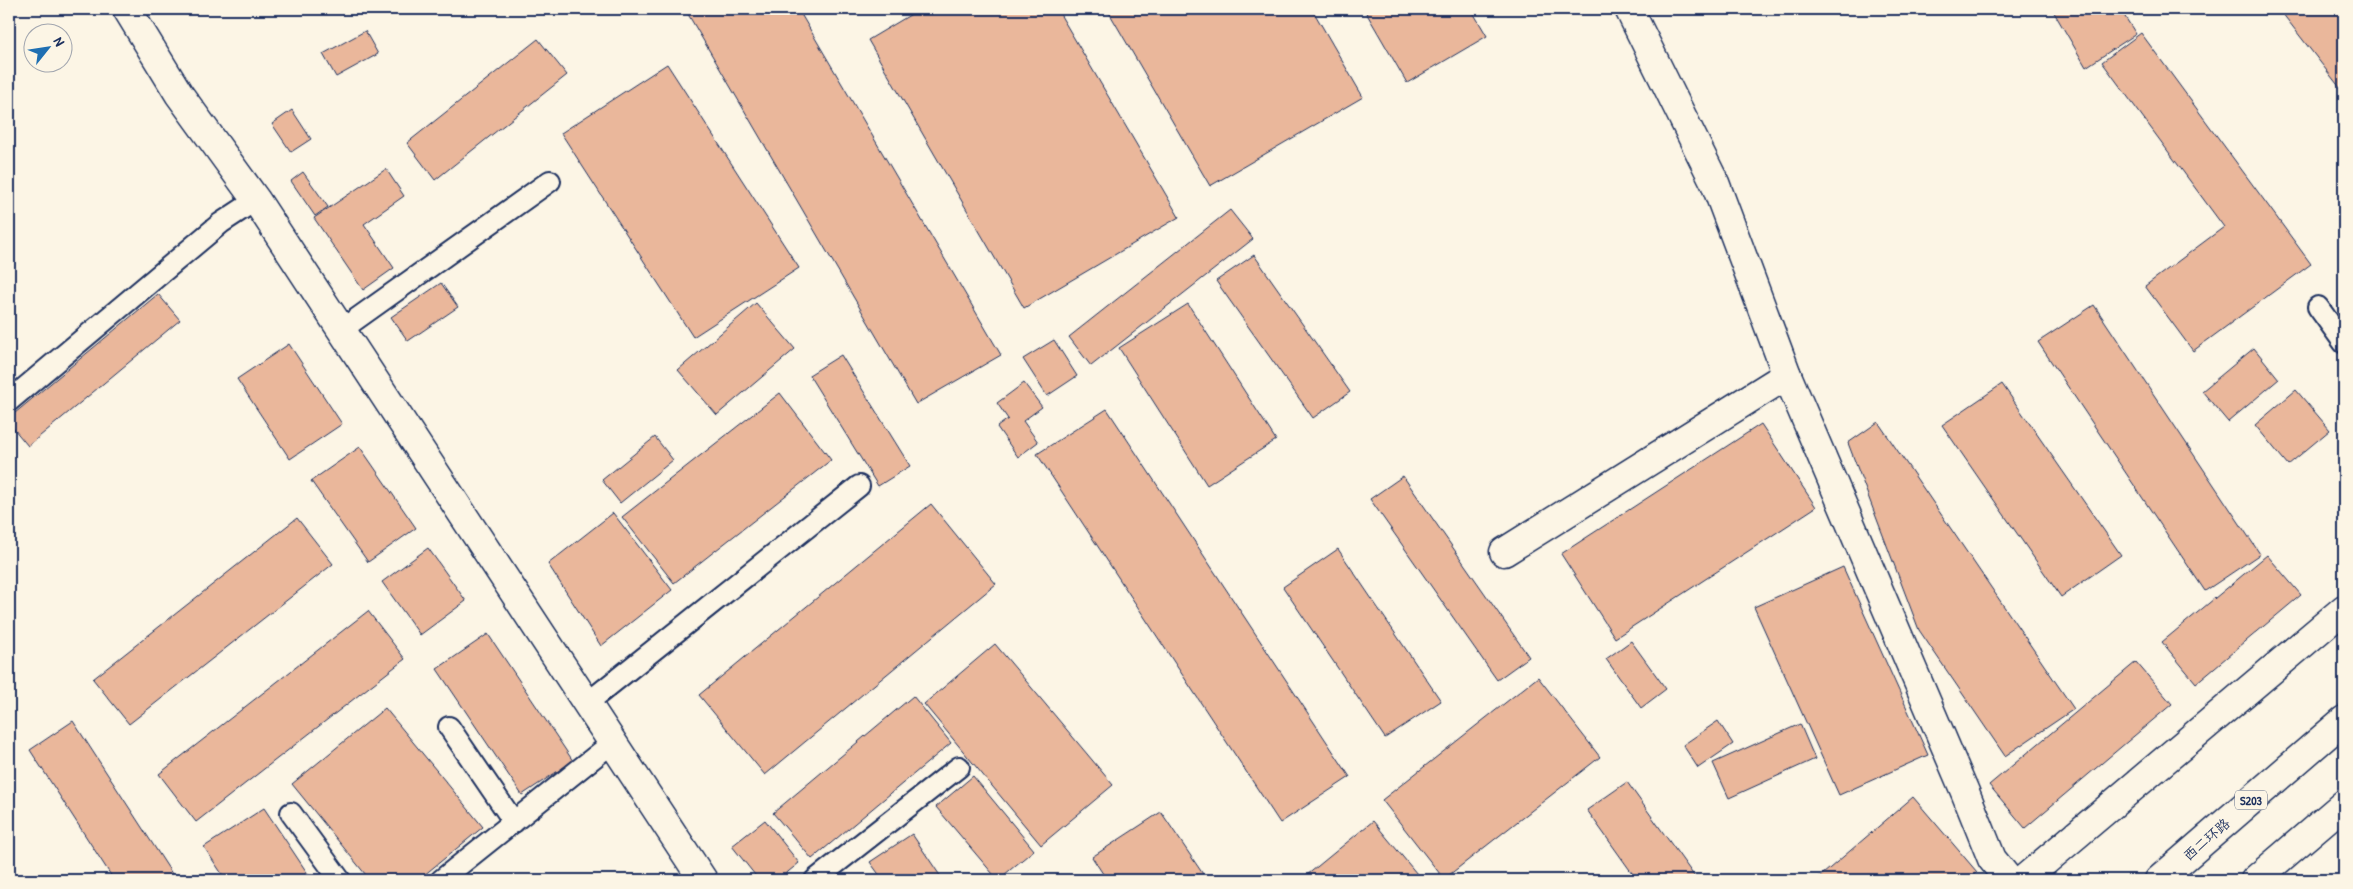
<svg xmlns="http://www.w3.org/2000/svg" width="2353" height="889" font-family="'Patrick Hand','LXGW WenKai TC',sans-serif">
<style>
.building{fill:#eab79b;stroke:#1b2f5e}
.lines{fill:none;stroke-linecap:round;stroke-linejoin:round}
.lane-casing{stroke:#1b2f5e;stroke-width:24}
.street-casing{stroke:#1b2f5e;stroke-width:31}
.secondary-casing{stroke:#1b2f5e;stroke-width:31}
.primary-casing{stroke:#1b2f5e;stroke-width:31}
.lane{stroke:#fcf5e5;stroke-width:20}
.street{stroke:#fcf5e5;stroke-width:28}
.secondary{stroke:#fcf5e5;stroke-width:28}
.primary{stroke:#fcf5e5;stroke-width:28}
.labels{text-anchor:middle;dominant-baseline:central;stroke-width:5;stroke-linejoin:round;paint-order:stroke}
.shield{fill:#fcf5e5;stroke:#5e6a86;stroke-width:1}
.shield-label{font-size:12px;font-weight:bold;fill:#1b2f5e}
.street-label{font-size:14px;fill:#1b2f5e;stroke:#fcf5e5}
</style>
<rect width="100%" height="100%" fill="#fcf5e5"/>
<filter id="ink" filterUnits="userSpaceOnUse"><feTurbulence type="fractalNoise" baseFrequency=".02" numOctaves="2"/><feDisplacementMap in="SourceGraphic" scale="10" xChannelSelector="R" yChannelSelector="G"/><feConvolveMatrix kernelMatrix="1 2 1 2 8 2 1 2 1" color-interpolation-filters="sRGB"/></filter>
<g filter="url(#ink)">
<g class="building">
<path d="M685,9H798L1001,355L916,404Z"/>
<path d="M920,9H1057L1179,217L1024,308L868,40Z"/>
<path d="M1107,9H1312L1363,97L1210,186Z"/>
<path d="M1364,9H1471L1487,36L1407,83Z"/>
<path d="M2052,9H2120L2136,34L2086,67Z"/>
<path d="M2279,9H2344V93Z"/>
<path d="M365,31L378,54L336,77L323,54Z"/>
<path d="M2141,33L2311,264L2193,351L2145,286L2224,227L2102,62Z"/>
<path d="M538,39L567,75L435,180L407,143Z"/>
<path d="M667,64L799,268L693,337L561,133Z"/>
<path d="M292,110L311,139L291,152L272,124Z"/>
<path d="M386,169L404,196L364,224L394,268L363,290L314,218Z"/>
<path d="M303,172L328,207L315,216L291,181Z"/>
<path d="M1230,210L1253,239L1091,366L1069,337Z"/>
<path d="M1254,255L1350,392L1313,418L1216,281Z"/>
<path d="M441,283L458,307L408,341L391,317Z"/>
<path d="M158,294L180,320L28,446L9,423V418Z"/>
<path d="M756,303L795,349L717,415L678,370Z"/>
<path d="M1188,304L1276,440L1207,485L1119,348Z"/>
<path d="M2094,305L2260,554L2205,591L2038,342Z"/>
<path d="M1054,340L1077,376L1047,396L1023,359Z"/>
<path d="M289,344L342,424L290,459L237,379Z"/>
<path d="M2254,348L2279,379L2228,422L2202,391Z"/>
<path d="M841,355L910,466L878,486L809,375Z"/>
<path d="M1024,383L1042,407L1023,421L1038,442L1018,457L997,427L1008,419L997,403Z"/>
<path d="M2002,384L2121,555L2061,597L1942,425Z"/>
<path d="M2296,390L2330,430L2288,465L2255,425Z"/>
<path d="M780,393L831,460L674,583L622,517Z"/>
<path d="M1107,409L1350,777L1280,823L1037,454Z"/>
<path d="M1878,422L2074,709L2005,756L1919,630L1848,443Z"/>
<path d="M1761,424L1816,507L1615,638L1561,554Z"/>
<path d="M655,437L673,460L620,503L602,480Z"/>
<path d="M360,447L416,528L368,562L311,481Z"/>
<path d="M1403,476L1529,657L1497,680L1370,499Z"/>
<path d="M931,504L996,584L765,775L699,695Z"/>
<path d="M613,513L672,590L601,646L548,564Z"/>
<path d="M297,518L333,564L129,724L93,679Z"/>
<path d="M428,548L466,601L420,635L382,582Z"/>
<path d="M1338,549L1441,701L1385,738L1283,587Z"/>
<path d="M2267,555L2301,595L2196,683L2162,642Z"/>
<path d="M1843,567L1928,755L1839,795L1754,607Z"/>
<path d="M368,611L405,659L196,822L159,774Z"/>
<path d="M488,634L573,761L522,795L437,669Z"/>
<path d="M1631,641L1666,689L1641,708L1606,659Z"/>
<path d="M995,644L1113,785L1041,845L924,704Z"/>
<path d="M2136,662L2172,704L2025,828L1989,785Z"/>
<path d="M1538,677L1600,757L1444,879L1382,800Z"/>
<path d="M913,696L951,743L812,859L773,813Z"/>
<path d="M385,708L483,827L418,880H370L292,784Z"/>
<path d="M73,721L176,880H114L30,750Z"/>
<path d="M1718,721L1733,744L1698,768L1683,745Z"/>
<path d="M1800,724L1815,759L1729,798L1713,763Z"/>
<path d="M973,776L1034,850L998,880L936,807Z"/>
<path d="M1627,782L1697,880H1637L1587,810Z"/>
<path d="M1913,797L1977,872L1967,880H1816Z"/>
<path d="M264,808L312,880H226L204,847Z"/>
<path d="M1161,812L1207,880H1107L1092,857Z"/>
<path d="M765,820L799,863L778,880H759L732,846Z"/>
<path d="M1373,821L1422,880H1301Z"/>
<path d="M912,834L943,880H883L870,862Z"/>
</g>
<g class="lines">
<defs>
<g id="lane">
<path d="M2318,307L2344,343"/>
<path d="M341,330L550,181"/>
<path d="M9,401L221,223L256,200"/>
<path d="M586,704L859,486"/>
<path d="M449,727L514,822"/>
<path d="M291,813L340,880"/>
<path d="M441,880L612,743"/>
<path d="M815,880L959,767"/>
</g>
<g id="street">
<path d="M127,9L179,94L256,200L703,880"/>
<path d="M1629,9L1715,183L1787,375"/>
<path d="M1504,552L1787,375L1965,792L1992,859L2009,880"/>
</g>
<path id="secondary" d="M2023,880L2344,609"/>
<g id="primary">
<path d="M2159,880L2344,720"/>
<path d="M2255,880L2344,804"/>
</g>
</defs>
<use href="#lane" class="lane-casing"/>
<use href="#street" class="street-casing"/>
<use href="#secondary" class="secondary-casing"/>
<use href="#primary" class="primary-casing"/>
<use href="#lane" class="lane"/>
<use href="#street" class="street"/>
<use href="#secondary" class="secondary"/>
<use href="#primary" class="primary"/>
</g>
</g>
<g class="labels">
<rect class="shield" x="2235" y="790.5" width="32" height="19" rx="4"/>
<g class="shield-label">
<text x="2251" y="800">S203</text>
</g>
<g class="street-label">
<text transform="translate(2206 839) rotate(-41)">西二环路</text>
</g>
</g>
<rect width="2353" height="889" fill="none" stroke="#fcf5e5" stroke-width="30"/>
<rect x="15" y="15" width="2323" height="859" fill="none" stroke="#1b2f5e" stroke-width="2" filter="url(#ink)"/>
<g transform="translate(48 48) rotate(60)"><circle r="24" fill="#fcf5e5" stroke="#a2a6af"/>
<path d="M0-4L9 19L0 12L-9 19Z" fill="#1f6fb2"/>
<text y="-8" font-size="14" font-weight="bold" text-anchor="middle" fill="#1b2f5e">N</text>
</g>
</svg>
